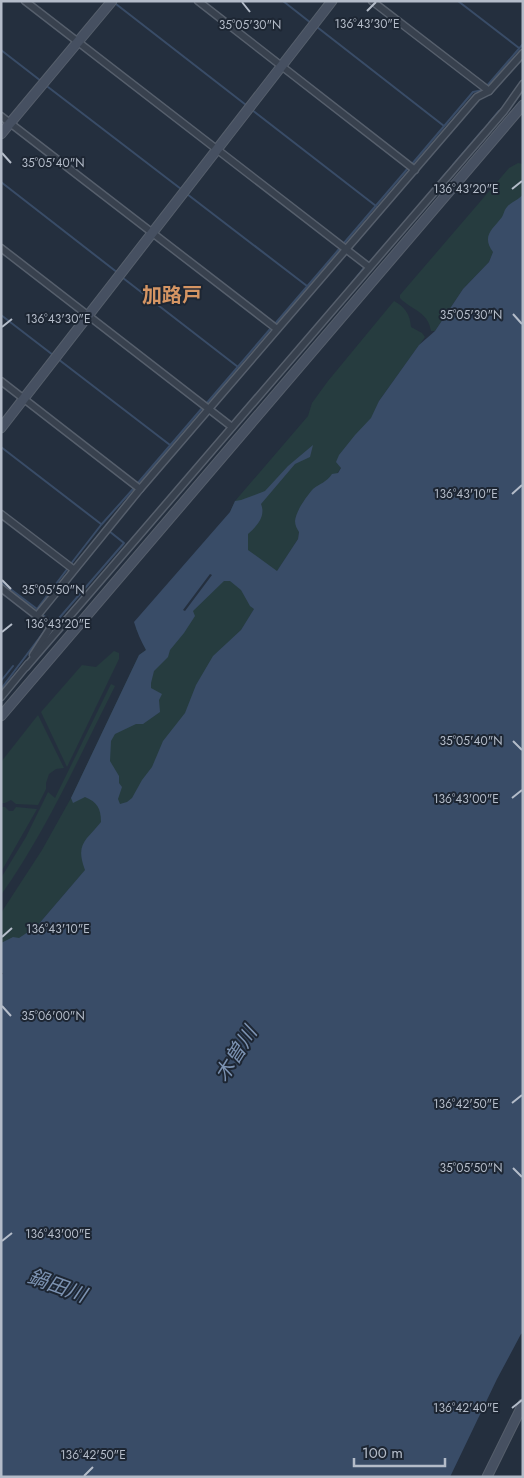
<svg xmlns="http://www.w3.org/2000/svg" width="524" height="1478" font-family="Jost,'Noto Sans JP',sans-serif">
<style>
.green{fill:#263c3f}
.water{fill:#394c67;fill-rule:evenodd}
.pier{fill:#242f3e}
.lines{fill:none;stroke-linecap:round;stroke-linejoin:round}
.stream{stroke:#394c67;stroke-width:2}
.street-casing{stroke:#565f6c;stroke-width:9}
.secondary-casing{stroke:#565f6c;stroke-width:11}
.street{stroke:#38414e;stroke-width:6}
.secondary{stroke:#465061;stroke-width:9}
.ticks{fill:none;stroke:#b4bcc9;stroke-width:2}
.labels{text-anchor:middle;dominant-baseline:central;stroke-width:4;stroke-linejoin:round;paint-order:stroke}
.neighbourhood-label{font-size:20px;font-weight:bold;fill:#d59563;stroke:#1d2633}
.water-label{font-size:20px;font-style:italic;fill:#7c92b1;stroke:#1d2633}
.ticks-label{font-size:12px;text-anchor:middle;fill:#b4bcc9;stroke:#1d2633;stroke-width:4;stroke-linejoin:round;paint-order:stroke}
</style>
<rect width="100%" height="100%" fill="#242f3e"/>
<g class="green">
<path d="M518,163L523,164V194L508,216L489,262L463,289L435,331H431C428,311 411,310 400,298V295L509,168Z"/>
<path d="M394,301C405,307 410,314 411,327L422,333L425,337L379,401L376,414L299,532L298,539L274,576L251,564L230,512L235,501L308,416L312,403L328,381Z"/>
<path d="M219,571L259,601L115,836L37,926L1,957V913L42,850L71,798L139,655L146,650C142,643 140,635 136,629Z"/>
<path d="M114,651L119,653V659L67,767L41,712L82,665L96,667Z"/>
<path d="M111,684L115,686C79,757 47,830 1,895V878L26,837L48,792L55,798Z"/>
<path d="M38,715L64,768L56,769L49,774L46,783V789L38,805L16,804L11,800L5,803H1V762Z"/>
<path d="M1,807H5L9,811H13L16,807L37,809L1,872Z"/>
</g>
<path class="water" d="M523,194V1333L521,1334L497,1379L450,1477H1V976L3,973H1V943L13,937L19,938L37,926L85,870C75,843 86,841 101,822C101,808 97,802 85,797L73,803L71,798L139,655L146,650C141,641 137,632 134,622L230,512L235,501L241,500L265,491L288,466L313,445L310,457L295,464L261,504C266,516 257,526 248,534V550L277,571L298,539L299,532C297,529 295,525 295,521C296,511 306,497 313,489C320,483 326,483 332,474L338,473L341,468L336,462L339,455L355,435L371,418L379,401L419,345L435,331L463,289L489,262L493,252C481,236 493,229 502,217C504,214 504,210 507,207C512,201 519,200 523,194ZM224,581H230L241,590L250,606L254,609L241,630L213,656L196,685L185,713L163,741L152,767L142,780L132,798L127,802L120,804L118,799L122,787L119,783V776L110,761L111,741L115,734L136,724H143L160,712L159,700L162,694L151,688V683L154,671L168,657L170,650L184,633L195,616L193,611Z"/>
<path class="pier" d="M210,574L212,575L185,611L183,610Z"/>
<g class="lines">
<g class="stream">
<path d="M283,1L311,23"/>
<path d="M458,1L519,48"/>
<path d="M116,4L246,105"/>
<path d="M317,27L444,126"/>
<path d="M1,50L41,81"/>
<path d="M48,87L181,189"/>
<path d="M486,87L523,44"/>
<path d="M252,110L376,206"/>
<path d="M489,123L499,111"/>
<path d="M412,164L473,92L483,90"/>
<path d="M453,165L483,130"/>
<path d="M441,179L449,170"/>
<path d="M1,182L118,273"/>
<path d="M187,194L307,286"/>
<path d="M344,243L409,167"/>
<path d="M123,278L238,367"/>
<path d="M351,284L364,268"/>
<path d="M1,315L53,355"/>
<path d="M274,325L340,248"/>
<path d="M58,359L170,445"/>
<path d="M206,404L271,328"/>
<path d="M238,416L246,406"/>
<path d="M1,447L101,524"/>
<path d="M137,484L203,407"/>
<path d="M70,565L101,525L134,488"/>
<path d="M1,582L37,609L68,568"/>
<path d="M43,615L54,624L124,543L109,531"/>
<path d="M1,681L13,666"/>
<path d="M1,689L46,629"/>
</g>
<defs>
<g id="street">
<path d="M25,1L369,267"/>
<path d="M198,1L415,170"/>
<path d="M372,1L489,91"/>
<path d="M1,116L277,329"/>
<path d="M1,248L232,427"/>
<path d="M1,381L140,489"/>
<path d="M1,514L73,569"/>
<path d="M1,588L51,627L33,655"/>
<path d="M37,616L140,489L477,97L489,91L523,53"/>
<path d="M26,667L504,111L523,84"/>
<path d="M1,697L28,664"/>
</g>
<g id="secondary">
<path d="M1,134L112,1"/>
<path d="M1,428L332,1"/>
<path d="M1,716L523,105"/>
<path d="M487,1477L523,1404"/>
</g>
</defs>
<use href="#street" class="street-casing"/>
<use href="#secondary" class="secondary-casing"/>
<use href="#street" class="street"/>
<use href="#secondary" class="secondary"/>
</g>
<path class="ticks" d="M242,2L250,12M367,11L376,2M2,153L11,163M512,189L522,181M513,314L522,324M2,327L12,319M512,494L522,485M2,580L11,589M2,632L12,624M513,741L522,750M512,798L522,790M2,937L12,928M2,1006L11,1016M512,1103L522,1095M513,1168L522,1177M2,1241L12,1233M512,1408L522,1400M84,1476L93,1467"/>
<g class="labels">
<g class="neighbourhood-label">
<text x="172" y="295">加路戸</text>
</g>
<g class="water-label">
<text transform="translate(236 1054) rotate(-58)">木曽川</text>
<text transform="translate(57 1286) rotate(20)">鍋田川</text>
</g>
</g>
<g class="ticks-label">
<text x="367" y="28">136°43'30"E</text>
<text x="250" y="29">35°05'30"N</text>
<text x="53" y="167">35°05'40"N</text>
<text x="466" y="193">136°43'20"E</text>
<text x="471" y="319">35°05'30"N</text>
<text x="58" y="323">136°43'30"E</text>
<text x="466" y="498">136°43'10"E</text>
<text x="53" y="594">35°05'50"N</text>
<text x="58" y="628">136°43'20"E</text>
<text x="471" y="745">35°05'40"N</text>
<text x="466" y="803">136°43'00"E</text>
<text x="58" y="933">136°43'10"E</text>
<text x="53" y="1020">35°06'00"N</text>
<text x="466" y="1108">136°42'50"E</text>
<text x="471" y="1172">35°05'50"N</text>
<text x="58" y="1238">136°43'00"E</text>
<text x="466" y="1412">136°42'40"E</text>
<text x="93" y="1459">136°42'50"E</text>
</g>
<rect width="524" height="1478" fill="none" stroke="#b4bcc9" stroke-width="5"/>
<path d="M354 1458v8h91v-8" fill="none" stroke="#b4bcc9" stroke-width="2.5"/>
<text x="362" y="1458" font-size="15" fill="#b4bcc9" stroke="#1d2633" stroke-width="4" paint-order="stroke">100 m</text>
</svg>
